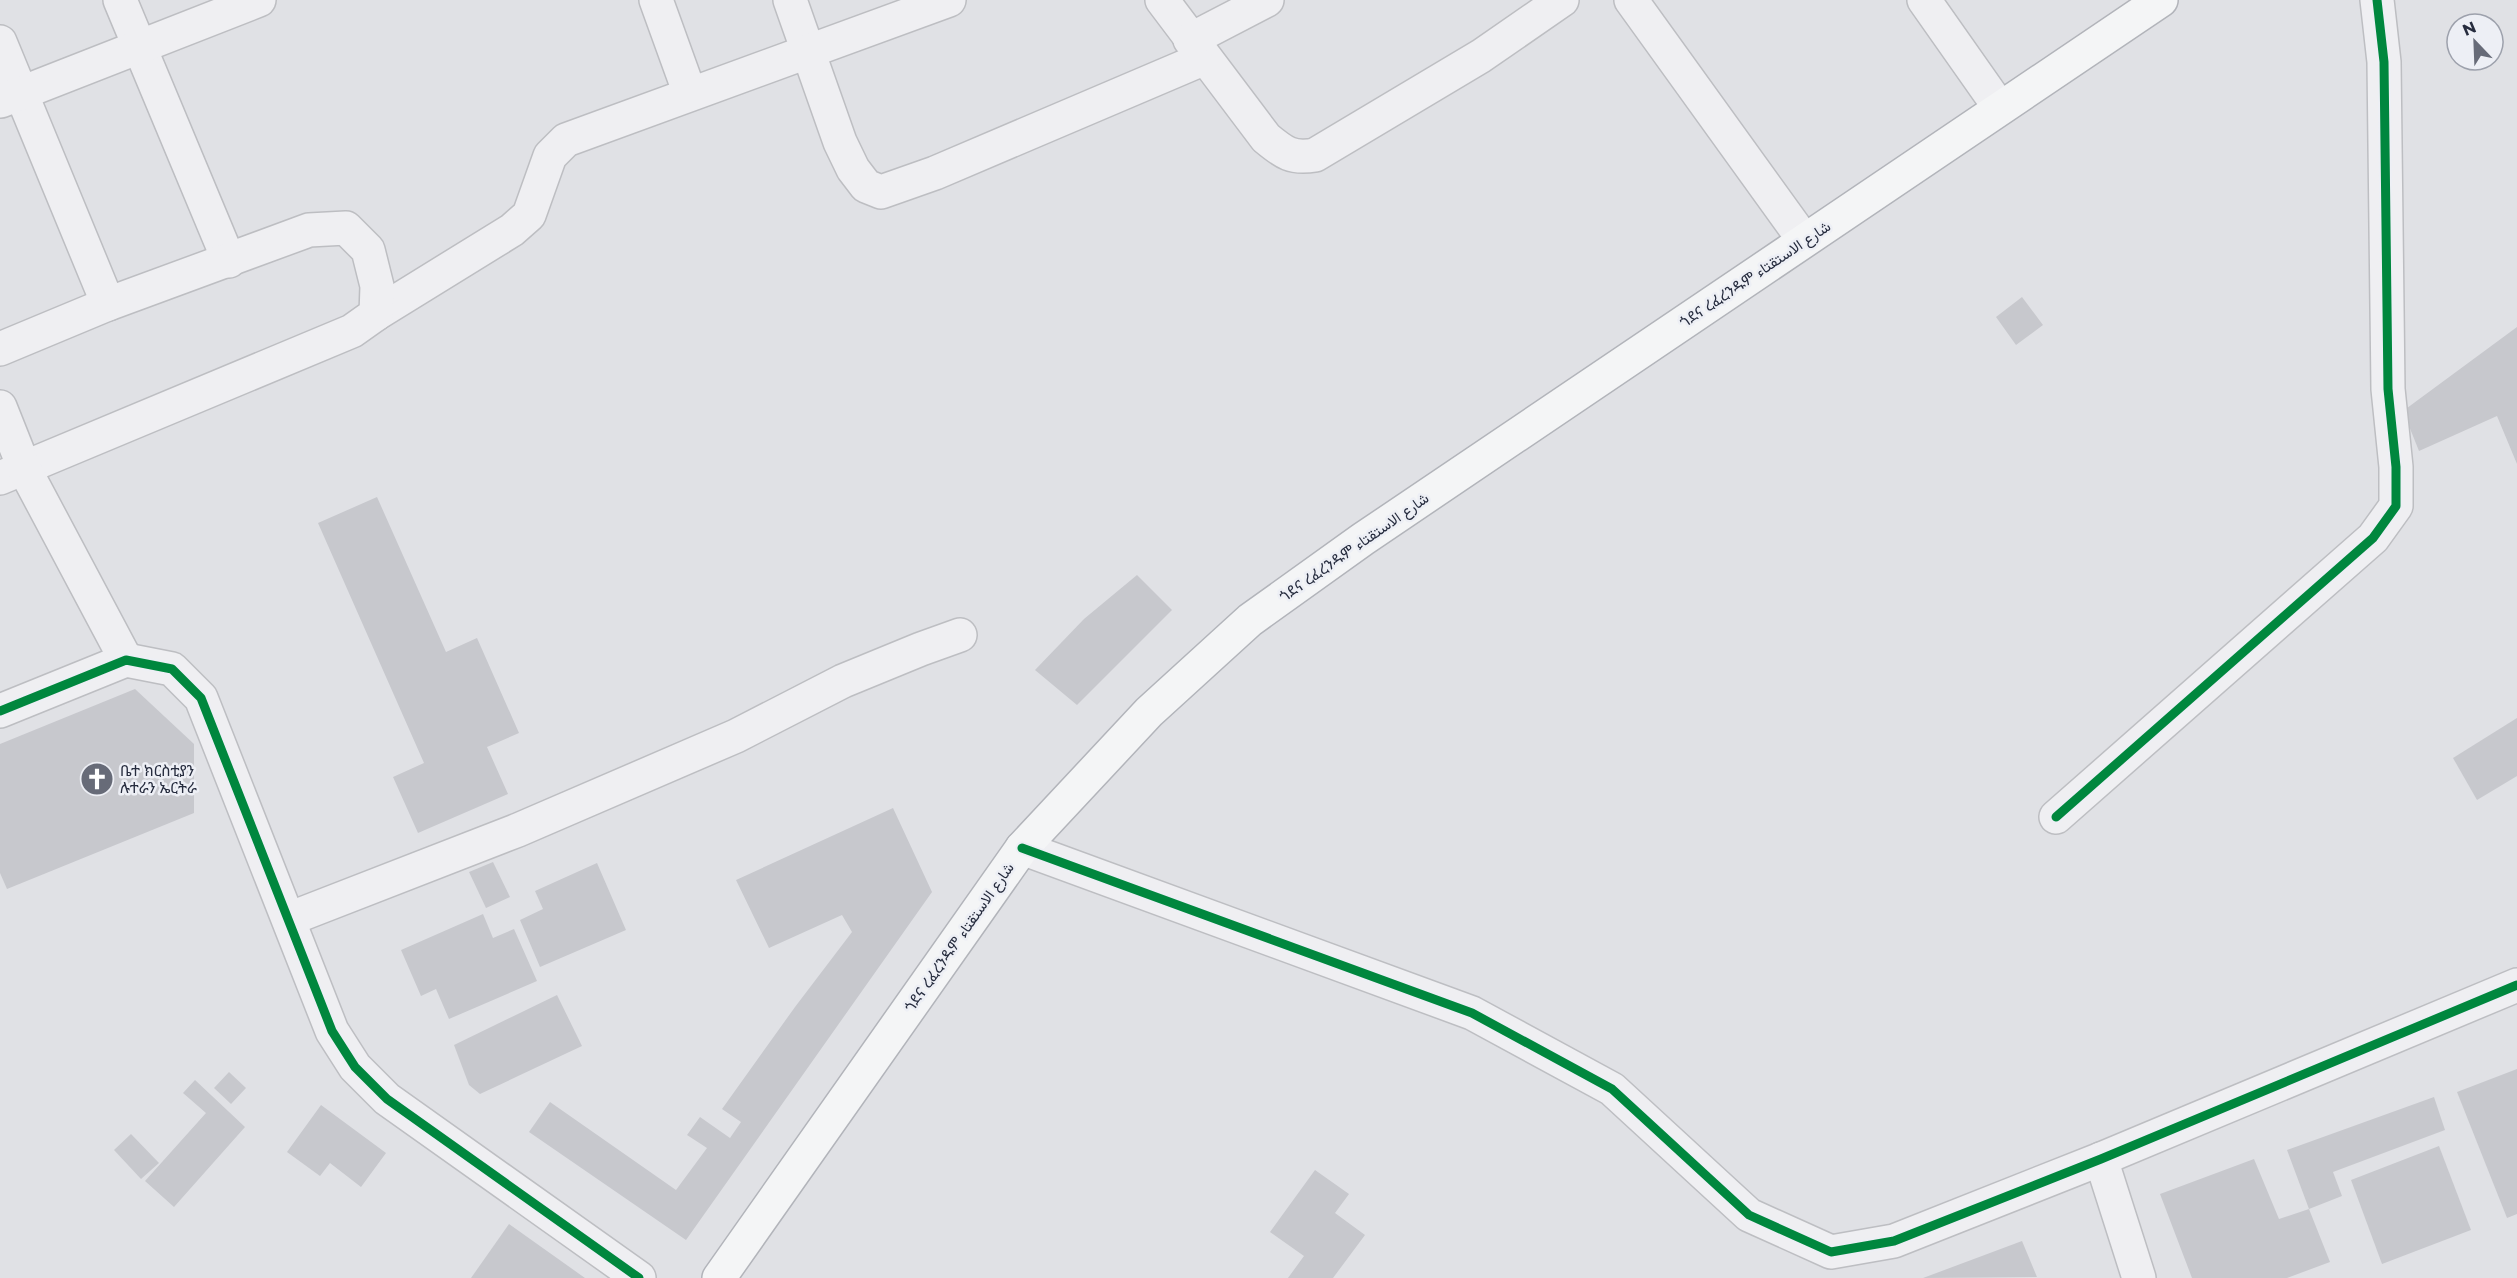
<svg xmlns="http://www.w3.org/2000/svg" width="2517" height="1278" font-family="Montserrat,Vazirmatn,'Noto Sans Ethiopic',sans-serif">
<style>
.building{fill:#c7c8cd}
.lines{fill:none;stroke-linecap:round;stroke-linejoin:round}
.minor-casing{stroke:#bdbec2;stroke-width:36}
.highway-casing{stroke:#b2b4ba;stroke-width:36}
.minor{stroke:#efeff2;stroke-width:33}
.highway{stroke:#f4f5f6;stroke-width:33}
.cycleway-casing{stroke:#edeff5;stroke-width:13}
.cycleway{stroke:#00873e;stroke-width:9}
.labels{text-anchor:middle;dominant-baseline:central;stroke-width:5;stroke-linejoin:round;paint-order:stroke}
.street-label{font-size:15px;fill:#262c3e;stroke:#edeff5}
.poi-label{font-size:15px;fill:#262c3e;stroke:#edeff5;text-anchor:start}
</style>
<rect width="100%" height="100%" fill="#e0e1e5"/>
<g class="building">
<path d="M2022,297L2043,325L2016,345L1996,317Z"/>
<path d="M2517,327V464L2497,416L2419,451L2403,411Z"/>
<path d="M377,497L446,652L477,638L519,733L487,747L508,794L418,833L393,777L424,763L318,523Z"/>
<path d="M1137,575L1172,610L1077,705L1035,670L1084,619Z"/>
<path d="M135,689L194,744V813L7,889L0,873V744Z"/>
<path d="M2517,718V776L2477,800L2453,758Z"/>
<path d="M893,808L932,892L686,1240L529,1132L550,1102L676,1190L707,1148L687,1135L700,1117L730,1138L741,1122L722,1109L795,1007L852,932L842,915L769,948L736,880Z"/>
<path d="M493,862L510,897L486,908L469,872Z"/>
<path d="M597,863L626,930L540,967L520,920L543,909L535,891Z"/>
<path d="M483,914L493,938L514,929L537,981L449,1019L436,989L421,996L401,950Z"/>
<path d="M557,995L582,1046L480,1094L469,1085L454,1045Z"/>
<path d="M2517,1069V1214L2507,1218L2457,1092Z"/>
<path d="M229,1072L246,1088L231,1104L214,1088Z"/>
<path d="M195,1080L245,1127L174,1207L145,1181L206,1113L183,1093Z"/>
<path d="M2434,1097L2445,1130L2333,1172L2342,1196L2309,1209L2287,1150Z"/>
<path d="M321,1105L386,1153L361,1187L330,1163L320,1176L287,1152Z"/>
<path d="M131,1134L159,1163L141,1179L114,1150Z"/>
<path d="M2439,1146L2471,1230L2382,1264L2351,1180Z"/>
<path d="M2254,1159L2279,1219L2309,1209L2330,1262L2287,1278H2192L2160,1194Z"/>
<path d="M1315,1170L1349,1194L1335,1213L1365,1235L1333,1278H1288L1304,1256L1270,1232Z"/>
<path d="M509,1224L585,1278H471Z"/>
<path d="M2022,1241L2037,1277L1923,1278Z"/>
</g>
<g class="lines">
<defs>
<g id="minor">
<path d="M120,0L229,261"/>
<path d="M656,0L690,94"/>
<path d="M790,0L840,142L853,169L866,186L881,192L935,173L1205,58"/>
<path d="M1162,0L1266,138C1284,153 1292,159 1315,155L1481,56L1562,0"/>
<path d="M1631,0L1804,240"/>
<path d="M1924,0L2000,108"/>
<path d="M1190,40L1267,0"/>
<path d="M0,42L108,304"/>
<path d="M1,101L259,0"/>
<path d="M376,314L512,230L529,215L550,156L566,140L949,0"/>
<path d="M0,349L108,304L309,230L346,228L368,250L377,286L376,314L352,331L0,478"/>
<path d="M0,407L25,470L126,660"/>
<path d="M0,711L126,660L172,669L201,698L332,1031L355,1067L387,1099L639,1278"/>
<path d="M2056,817L2373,538L2396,506V467L2388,389L2384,62L2377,0"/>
<path d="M1022,848L1472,1013L1612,1089L1749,1215L1831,1252L1894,1241L2101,1159L2517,985"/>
<path d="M289,919L518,830L736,736L843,681L921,649L960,635"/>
<path d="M2101,1159L2139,1278"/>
</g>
<path id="highway" d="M719,1278L1022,848L1149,712L1250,620L1363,539L2161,0"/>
</defs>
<use href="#minor" class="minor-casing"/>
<use href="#highway" class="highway-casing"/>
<use href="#minor" class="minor"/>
<use href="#highway" class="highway"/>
<defs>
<g id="cycleway">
<path d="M0,711L126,660L172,669L201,698L332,1031L355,1067L387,1099L639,1278"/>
<path d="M2056,817L2373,538L2396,506V467L2388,389L2384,62L2377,0"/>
<path d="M1022,848L1472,1013L1612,1089L1749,1215L1831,1252L1894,1241L2101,1159L2517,985"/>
</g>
</defs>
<use href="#cycleway" class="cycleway-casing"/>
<use href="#cycleway" class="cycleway"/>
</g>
<defs>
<symbol id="church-disc" viewBox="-11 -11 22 22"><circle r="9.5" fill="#676b78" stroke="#edeff5"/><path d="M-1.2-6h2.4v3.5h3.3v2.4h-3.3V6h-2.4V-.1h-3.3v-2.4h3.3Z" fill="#fff"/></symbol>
</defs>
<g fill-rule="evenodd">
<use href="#church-disc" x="78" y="760" width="38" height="38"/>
</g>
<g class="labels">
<g class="street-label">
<text transform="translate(1755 274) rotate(-34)">ጎደና ረፈረንዱም شارع الاستقتاء</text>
<text transform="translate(1354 547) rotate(-35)">ጎደና ረፈረንዱም شارع الاستقتاء</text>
<text transform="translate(959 937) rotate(-55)">ጎደና ረፈረንዱም شارع الاستقتاء</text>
</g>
<g class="poi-label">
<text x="120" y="770">ቤተ ክርስቲያን<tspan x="120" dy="17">ሉተራን ኤርትራ</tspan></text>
</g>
</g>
<g transform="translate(2475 42) rotate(337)"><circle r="28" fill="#edeff5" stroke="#9da1ac" stroke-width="1.5"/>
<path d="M0-4.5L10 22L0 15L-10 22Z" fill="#676b78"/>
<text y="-9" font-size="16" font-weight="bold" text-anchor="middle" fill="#262c3e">N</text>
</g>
</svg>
